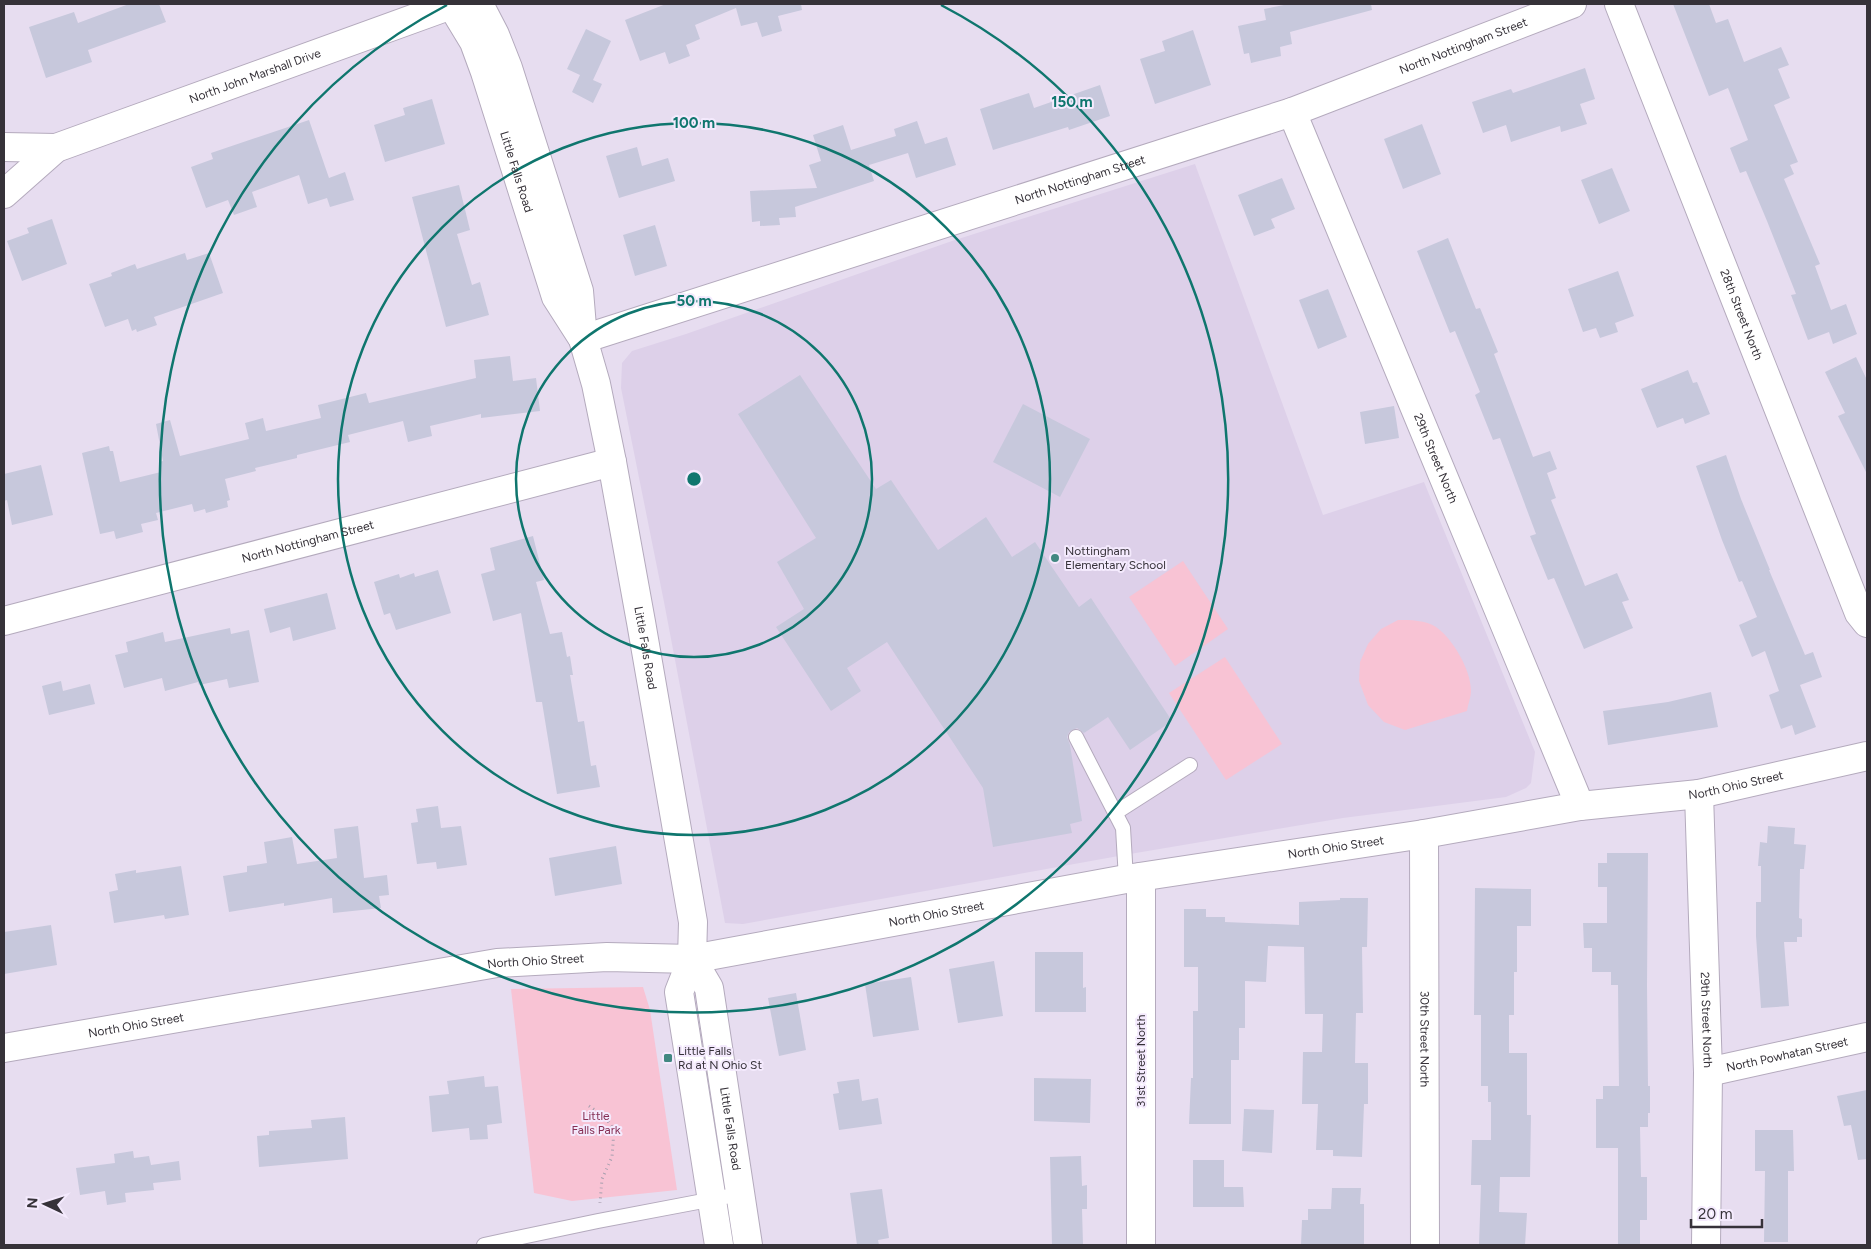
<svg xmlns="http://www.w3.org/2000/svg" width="1871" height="1249" font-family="Figtree,sans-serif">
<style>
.built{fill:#ddd0e9}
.green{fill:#f8c3d4}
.building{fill:#c7c8dc}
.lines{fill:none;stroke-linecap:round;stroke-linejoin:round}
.service-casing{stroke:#b4aabd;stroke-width:16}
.minor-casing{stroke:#b4aabd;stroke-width:30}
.tertiary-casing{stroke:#b4aabd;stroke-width:30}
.path{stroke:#a79fae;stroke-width:3;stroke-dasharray:1 4;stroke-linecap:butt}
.service{stroke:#fff;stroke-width:14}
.minor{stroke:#fff;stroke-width:28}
.tertiary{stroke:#fff;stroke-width:28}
.ring{fill:none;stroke:#0f766e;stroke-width:2.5}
.poi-dot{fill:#428881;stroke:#f4eafd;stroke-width:2}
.labels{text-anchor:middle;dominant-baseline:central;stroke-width:4;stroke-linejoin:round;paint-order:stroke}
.street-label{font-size:12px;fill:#363239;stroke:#f4eafd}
.poi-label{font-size:12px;fill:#363239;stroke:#f4eafd;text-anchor:start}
.park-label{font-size:12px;fill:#852e53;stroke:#f4eafd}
.centre{fill:#0f766e;stroke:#f4eafd;stroke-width:2.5}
.ring-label{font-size:15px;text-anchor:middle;font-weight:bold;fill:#0f766e;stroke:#f4eafd;stroke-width:4;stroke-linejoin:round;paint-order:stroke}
</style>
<rect width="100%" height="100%" fill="#e7ddf0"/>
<path class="built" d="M1195,164L1323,515L1424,482L1535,752L1531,783L1526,788L1506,797L1343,818L1124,855L743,924L725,923L664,602L621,388L622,363L632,351L686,334L952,241Z"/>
<g class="green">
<path d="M1183,561L1228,629L1175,666L1129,597Z"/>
<path d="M1398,620C1410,620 1426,620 1436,627C1453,639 1471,670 1471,691C1471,697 1468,704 1467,711L1405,730L1384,722L1368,705L1359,681L1360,662L1368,644L1381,629Z"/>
<path d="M1225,657L1282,744L1226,780L1169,693Z"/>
<path d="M643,987L650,1010L677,1190L572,1201L534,1193L511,989Z"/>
</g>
<g class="building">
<path d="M129,4H159L166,22L88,50L92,62L46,78L29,27L74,12L78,23Z"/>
<path d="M666,4H801L802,10L778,16L782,31L762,37L757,22L741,26L736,8L695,25L700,39L686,45L690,56L669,64L665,52L640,61L625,20Z"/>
<path d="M1289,4H1371L1372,10L1290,32L1292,44L1280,47L1281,56L1251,63L1249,53L1244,54L1238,26L1266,20L1264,9Z"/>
<path d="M1673,4H1709L1716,23L1728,19L1744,62L1781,47L1789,65L1778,69L1790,98L1774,105L1798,162L1790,165L1794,174L1784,179L1820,264L1815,266L1831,310L1846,304L1857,334L1833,344L1829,332L1808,340L1791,295L1796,294L1767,221L1746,171L1740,173L1730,148L1748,140L1728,88L1709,96Z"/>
<path d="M586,29L611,41L593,80L602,84L593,103L572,92L580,75L567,69Z"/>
<path d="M1193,30L1211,85L1155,104L1140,59L1165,51L1162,41Z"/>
<path d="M1585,68L1595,99L1580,104L1587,124L1561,132L1560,126L1511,142L1506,125L1483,133L1472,102L1511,89L1513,93Z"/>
<path d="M1100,85L1110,116L1069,130L1068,127L993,150L980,109L1029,93L1034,108Z"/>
<path d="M432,99L445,144L385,162L374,125L405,115L403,108Z"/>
<path d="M309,120L329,178L345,172L354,200L330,207L327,198L308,204L299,175L252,192L257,207L234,215L228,200L206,208L191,167L213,159L211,153Z"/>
<path d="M917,121L925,144L947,137L956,165L916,178L908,153L869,165L874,181L795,207L796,217L779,218L780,225L760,226V221L752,222L750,191L817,188L809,165L821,161L813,135L843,125L851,150L896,136L894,129Z"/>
<path d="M1422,124L1441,174L1403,189L1384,139Z"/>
<path d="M637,147L642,166L668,158L675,181L619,198L606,156Z"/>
<path d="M1612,168L1630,211L1599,224L1581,180Z"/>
<path d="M1282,178L1295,209L1271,219L1275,228L1254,236L1238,195Z"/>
<path d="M459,185L470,230L457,234L472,285L480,282L489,315L446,327L412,197Z"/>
<path d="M52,219L67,264L22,281L7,241L29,233L27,228Z"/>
<path d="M655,225L667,266L635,276L623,235Z"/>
<path d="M1448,238L1476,309L1480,308L1498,352L1494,354L1533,457L1550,451L1557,469L1547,473L1556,498L1551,500L1585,586L1617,573L1629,600L1622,602L1633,628L1584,649L1554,578L1548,580L1530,536L1536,534L1500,438L1493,440L1475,395L1480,392L1455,331L1450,333L1417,251Z"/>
<path d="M185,253L187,260L209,253L223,293L154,317L157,325L137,332L136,329L132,331L128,319L105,327L89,284L112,276L111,273L135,264L137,269Z"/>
<path d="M1618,271L1634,316L1615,323L1618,332L1600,338L1596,328L1583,332L1568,289Z"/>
<path d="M1328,289L1347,337L1318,349L1299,300Z"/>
<path d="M510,356L513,381L536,378L540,411L481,418V414L430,426L432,436L408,442L403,421L348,435L350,442L297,455V458L255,468L256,471L225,479L230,500L227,501L228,507L206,513L205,509L194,512L192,504L156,513L158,520L141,524L143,532L116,539L114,531L100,534L82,453L109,446L110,451H113L120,482L161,472L159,462L163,461L156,424L170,420L180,456L249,439L245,423L263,418L266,431L321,418L318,405L366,393L369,403L476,378L474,360Z"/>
<path d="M1856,357L1867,380V474L1838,416L1845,413L1825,372Z"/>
<path d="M1688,370L1693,383L1697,382L1710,414L1685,424L1683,418L1657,428L1641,389Z"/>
<path d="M800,375L876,489L891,480L938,550L986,517L1012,557L1035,542L1079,607L1091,598L1172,721L1130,750L1108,717L1084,733L1077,728L1069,732L1067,737L1070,745L1082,821L1070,824L1072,833L993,847L983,788L887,642L847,668L861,691L831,711L776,627L804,609L777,562L816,538L738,414Z"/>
<path d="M1023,404L1090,439L1060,497L993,462Z"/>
<path d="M1394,406L1399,438L1365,444L1360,412Z"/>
<path d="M1726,455L1741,499L1770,570H1769L1805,655L1813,652L1822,677L1800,685L1816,727L1795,735L1792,725L1781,729L1769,695L1779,691L1765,651L1752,657L1739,625L1757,617L1742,581L1739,582L1722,540L1696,466Z"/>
<path d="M41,465L53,515L12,525L7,500L4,501V474Z"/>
<path d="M533,536L544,580L536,582L550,634L562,632L567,657L570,656L573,675H570L578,722L584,721L591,766L596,765L600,787L557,794L542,702H536L521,613L493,621L481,574L495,570L490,548Z"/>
<path d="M438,570L451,613L396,630L390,613L384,615L374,582L399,574L400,578L414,573L415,577Z"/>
<path d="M327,593L336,629L293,641L290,627L270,633L264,609Z"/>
<path d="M230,628L231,634L249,630L259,682L229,688L227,679L199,685L198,682L165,691L162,678L124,688L115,655L128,652L126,642L163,632L165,642Z"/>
<path d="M61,681L63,691L90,684L95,704L49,715L42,686Z"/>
<path d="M1711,692L1718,727L1608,745L1603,711L1668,702Z"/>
<path d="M438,806L441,828L461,826L467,865L437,869L436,862L417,864L411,823L418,822L416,809Z"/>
<path d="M358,826L364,878L387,875L389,895L379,896L381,908L333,913L332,898L284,906V903L229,912L223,876L247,872V866L267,863L264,842L292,837L297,864L337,858L334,829Z"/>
<path d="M1768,826L1795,828L1794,844L1806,845L1804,869H1800L1799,918L1802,919V937H1797V942H1784L1789,1006L1761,1008L1756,936V902H1761V866H1758L1760,842L1767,843Z"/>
<path d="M616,846L622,884L555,896L549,858Z"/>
<path d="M1607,853H1648L1647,985L1648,1086H1650V1113H1648V1127H1640L1641,1177H1647V1220H1640V1245H1618V1148H1596V1099H1603V1086H1619L1618,985H1611V972H1592V948H1584L1583,923H1607V887H1598V863H1607Z"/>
<path d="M181,866L189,915L165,919L164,915L114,923L109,892L118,890L115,874L136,870V873Z"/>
<path d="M1475,888L1531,889V926H1517V972H1514V1015H1509V1053H1527V1115H1531L1530,1177H1500L1499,1212L1527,1213L1525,1245H1479L1481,1185H1471L1472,1140H1491V1102H1488V1086H1481V1015H1474Z"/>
<path d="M1340,898H1368L1367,947H1362L1363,1013H1356L1355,1063H1368V1104H1364L1362,1157L1333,1156V1150H1316L1318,1104H1302L1303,1052H1322L1323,1014H1305L1304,947L1268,946L1266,982L1245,981V1028H1239V1060H1231V1124H1189L1191,1078H1193V1011H1198V967H1184V909H1206V917H1225V922L1299,925V902L1340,900Z"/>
<path d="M51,925L57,965L4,974V932Z"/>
<path d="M1035,952H1083V988L1086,987V1012H1035Z"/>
<path d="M994,961L1003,1016L958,1023L949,969Z"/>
<path d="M911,977L919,1030L873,1037L865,984Z"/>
<path d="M796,993L806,1050L779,1056L768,998Z"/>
<path d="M484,1076L485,1087L498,1086L502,1123L487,1125L488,1139L470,1140L469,1128L432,1132L429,1096L449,1094L447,1081Z"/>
<path d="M1034,1078L1091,1079L1090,1123L1034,1121Z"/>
<path d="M859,1079L862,1101L878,1098L882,1124L839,1130L833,1094L839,1093L837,1082Z"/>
<path d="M1867,1090V1159L1858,1160L1851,1125L1844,1126L1837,1096Z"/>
<path d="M1244,1109L1274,1110L1272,1153L1242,1151Z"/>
<path d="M345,1117L348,1159L259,1167L257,1136L269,1135V1131L312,1128L311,1120Z"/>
<path d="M1755,1130H1793L1794,1171H1788V1242H1764L1765,1171H1755Z"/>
<path d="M133,1151L134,1158L149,1156L151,1165L179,1161L181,1180L153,1183L154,1190L125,1193L126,1202L107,1205L105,1191L80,1195L76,1168L115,1163L114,1154Z"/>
<path d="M1081,1156L1082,1186L1087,1185V1209H1082L1083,1245H1052L1050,1157Z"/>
<path d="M1193,1160H1224V1187H1243L1244,1207H1193Z"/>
<path d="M1332,1188H1361L1360,1204H1364V1245H1301L1302,1220H1308V1209H1331Z"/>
<path d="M882,1189L889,1238L878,1240L879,1245H857L850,1193Z"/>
</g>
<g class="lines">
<defs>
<g id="service">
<path d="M1076,737L1123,828L1126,879"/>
<path d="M1115,813L1190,765"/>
<path d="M484,1245L598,1221L740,1194"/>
</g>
<g id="minor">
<path id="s1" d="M1619,4L1859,613L1867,623"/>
<path id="s2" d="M1292,112L1580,806"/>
<path d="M4,147L56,148"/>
<path id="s3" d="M4,194L56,148L454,4"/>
<path id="s4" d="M583,339L1292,112L1572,4"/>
<path id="s5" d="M4,621L612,462"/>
<path id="s6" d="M1699,794L1708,1072L1706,1245"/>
<path id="s7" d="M1424,834L1425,1245"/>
<path id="s8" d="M4,1048L497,963L607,957L692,959L1126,879L1424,834L1580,806L1699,794L1867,756"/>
<path id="s9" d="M1708,1072L1867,1037"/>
<path d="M1141,1245V877"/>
</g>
<g id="tertiary">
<path id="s10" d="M451,4L474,42L485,72L556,297L581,336"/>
<path id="s11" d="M479,4L495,35L508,68L579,291L583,339L596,384L612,462L641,622L693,922L692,959L679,992L719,1245"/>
<path id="s12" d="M692,959L709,988L748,1245"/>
</g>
</defs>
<use href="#service" class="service-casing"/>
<use href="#minor" class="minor-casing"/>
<use href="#tertiary" class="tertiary-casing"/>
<path class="path" d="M589,1106L605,1117L614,1130L612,1157L602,1179L600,1203"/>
<use href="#service" class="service"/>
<use href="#minor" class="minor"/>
<use href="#tertiary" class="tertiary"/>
</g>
<g class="ring">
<circle cx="694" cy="479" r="178"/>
<circle cx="694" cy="479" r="356"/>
<path d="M941 5A534 534 0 1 1 447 5"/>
</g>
<g class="poi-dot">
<circle cx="1055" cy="558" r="5"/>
<rect x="663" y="1053" width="10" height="10" rx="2.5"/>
</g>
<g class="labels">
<g class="street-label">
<text stroke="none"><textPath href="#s4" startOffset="928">North Nottingham Street</textPath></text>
<text stroke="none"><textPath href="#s3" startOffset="281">North John Marshall Drive</textPath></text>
<text stroke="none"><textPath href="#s10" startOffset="181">Little Falls Road</textPath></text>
<text stroke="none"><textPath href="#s4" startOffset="522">North Nottingham Street</textPath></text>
<text stroke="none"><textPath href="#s1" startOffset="334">28th Street North</textPath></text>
<text stroke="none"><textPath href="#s2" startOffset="375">29th Street North</textPath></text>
<text stroke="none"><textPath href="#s5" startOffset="314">North Nottingham Street</textPath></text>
<text stroke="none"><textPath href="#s11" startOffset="668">Little Falls Road</textPath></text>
<text stroke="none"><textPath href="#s8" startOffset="1754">North Ohio Street</textPath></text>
<text stroke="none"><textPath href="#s8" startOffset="1349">North Ohio Street</textPath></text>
<text stroke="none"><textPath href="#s8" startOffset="944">North Ohio Street</textPath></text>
<text stroke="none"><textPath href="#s8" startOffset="539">North Ohio Street</textPath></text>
<text stroke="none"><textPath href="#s6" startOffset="226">29th Street North</textPath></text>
<text stroke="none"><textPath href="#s8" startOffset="134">North Ohio Street</textPath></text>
<text stroke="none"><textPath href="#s7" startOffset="205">30th Street North</textPath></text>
<text stroke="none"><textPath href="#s9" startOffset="81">North Powhatan Street</textPath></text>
<text transform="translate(1141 1061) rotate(-90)">31st Street North</text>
<text stroke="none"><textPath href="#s12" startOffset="176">Little Falls Road</textPath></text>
</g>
<g class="poi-label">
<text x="1065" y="551">Nottingham<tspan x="1065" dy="14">Elementary School</tspan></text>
<text x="678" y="1051">Little Falls<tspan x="678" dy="14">Rd at N Ohio St</tspan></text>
</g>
<g class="park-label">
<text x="596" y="1116">Little<tspan x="596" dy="14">Falls Park</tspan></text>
</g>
</g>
<circle cx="694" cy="479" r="8" class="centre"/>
<g class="ring-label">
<text x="1072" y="107">150 m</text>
<text x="694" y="128">100 m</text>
<text x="694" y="306">50 m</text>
</g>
<rect width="1871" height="1249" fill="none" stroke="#363239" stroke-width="10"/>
<g transform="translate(45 1204) rotate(274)" stroke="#f4eafd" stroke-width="4" paint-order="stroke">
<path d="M0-4L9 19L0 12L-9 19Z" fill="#363239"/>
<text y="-8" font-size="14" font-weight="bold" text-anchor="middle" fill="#363239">N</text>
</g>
<path d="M1691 1219v8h71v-8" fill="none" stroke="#363239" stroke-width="2.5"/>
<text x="1698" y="1219" font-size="15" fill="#363239" stroke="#f4eafd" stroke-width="4" paint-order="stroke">20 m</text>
</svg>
